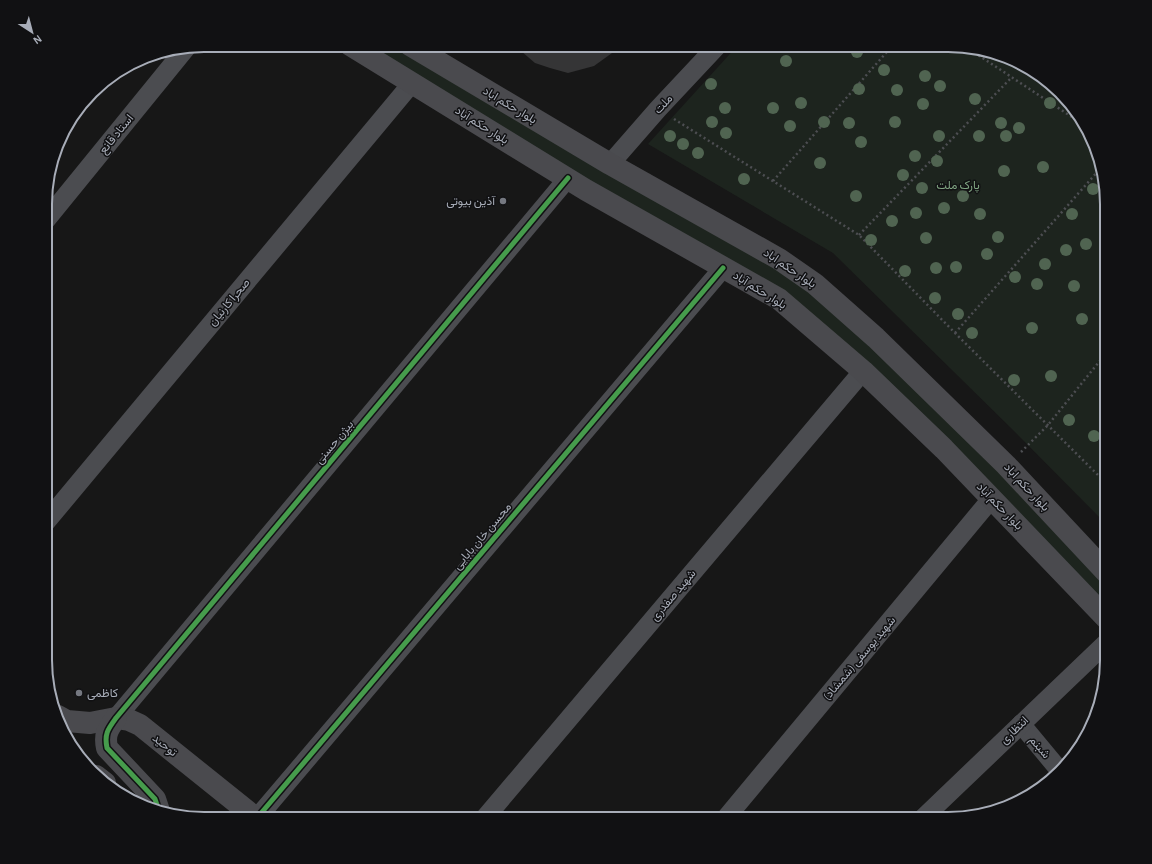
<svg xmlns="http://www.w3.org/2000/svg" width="1152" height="864" font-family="'Alegreya Sans',Vazirmatn,sans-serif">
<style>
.green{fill:#1d241e}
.building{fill:#353536}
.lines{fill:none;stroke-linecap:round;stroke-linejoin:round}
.path{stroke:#4d4e52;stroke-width:2.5;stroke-dasharray:2 3;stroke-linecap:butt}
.street{stroke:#4b4c50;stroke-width:19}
.secondary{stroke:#4a4a4e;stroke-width:22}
.cycleway-casing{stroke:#111113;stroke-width:8}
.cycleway{stroke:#469c4c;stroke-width:5}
.tree{fill:#506451}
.poi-dot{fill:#757880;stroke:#111113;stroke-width:1.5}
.labels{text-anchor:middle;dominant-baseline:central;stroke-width:3;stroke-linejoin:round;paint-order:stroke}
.street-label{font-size:12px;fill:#a8adb8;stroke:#111113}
.park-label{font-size:12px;fill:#7fa381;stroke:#111113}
.poi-label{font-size:12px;fill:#a8adb8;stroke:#111113;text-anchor:end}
.rim{fill:none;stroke:#a8adb8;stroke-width:2}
</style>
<rect width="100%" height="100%" fill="#171717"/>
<g class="green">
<path d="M350,45H410L779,259L1107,572V619L779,299Z"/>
<path d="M738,45H958L1009,57L1053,84L1091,134L1107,204V525L1014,431L833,253L648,144Z"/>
</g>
<path class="building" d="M519,45H617L612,53L594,66L568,73L550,68L535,63L521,51Z"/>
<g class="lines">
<g class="path">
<path d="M966,47L1084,125"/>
<path d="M674,119L859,235L955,333L1107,484"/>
<path d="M773,181L893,45"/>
<path d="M859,235L1011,78"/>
<path d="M955,333L1099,170"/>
<path d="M1021,452L1048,425L1107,352"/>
</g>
<g class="street">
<path d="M610,164L658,109L718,45"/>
<path d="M46,220L186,48"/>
<path d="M46,522L412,83"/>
<path d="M116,718L568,178"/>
<path d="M1021,724L1060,771"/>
<path d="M257,818L723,268"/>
<path d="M484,819L863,371"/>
<path d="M725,819L992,498"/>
<path d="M922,819L1107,642"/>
</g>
<g class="secondary">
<path d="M350,45L586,190L779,299L863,371L944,449L1107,619"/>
<path d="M410,45L610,164L779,259L815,284L876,338L1006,465L1107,573"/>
<path d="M58,716L67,721L90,723L116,718L129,720L140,725L257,819"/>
<path d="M116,718C108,729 104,734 107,748L155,799L159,811"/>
<path d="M96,776L105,783"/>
</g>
<defs>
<g id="cycleway">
<path d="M159,811L155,799L107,748C104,734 108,729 116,718L568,178"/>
<path d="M257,818L723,268"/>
</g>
</defs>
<use href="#cycleway" class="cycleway-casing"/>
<use href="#cycleway" class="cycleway"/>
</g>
<g class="tree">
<circle cx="857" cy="52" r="6"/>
<circle cx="786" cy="61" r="6"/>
<circle cx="884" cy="70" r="6"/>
<circle cx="925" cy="76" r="6"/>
<circle cx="711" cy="84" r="6"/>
<circle cx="940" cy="86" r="6"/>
<circle cx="859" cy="89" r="6"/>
<circle cx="897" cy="90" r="6"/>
<circle cx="975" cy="99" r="6"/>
<circle cx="801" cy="103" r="6"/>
<circle cx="1050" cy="103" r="6"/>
<circle cx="923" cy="104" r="6"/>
<circle cx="725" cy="108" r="6"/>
<circle cx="773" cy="108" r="6"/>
<circle cx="712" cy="122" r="6"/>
<circle cx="824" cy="122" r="6"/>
<circle cx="895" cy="122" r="6"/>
<circle cx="849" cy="123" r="6"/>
<circle cx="1001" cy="123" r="6"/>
<circle cx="790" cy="126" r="6"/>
<circle cx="1019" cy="128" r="6"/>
<circle cx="726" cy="133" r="6"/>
<circle cx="670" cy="136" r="6"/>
<circle cx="939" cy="136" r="6"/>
<circle cx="979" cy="136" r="6"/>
<circle cx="1006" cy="136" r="6"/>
<circle cx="861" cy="142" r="6"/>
<circle cx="683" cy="144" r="6"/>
<circle cx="698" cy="153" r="6"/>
<circle cx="915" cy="156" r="6"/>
<circle cx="937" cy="161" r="6"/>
<circle cx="820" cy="163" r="6"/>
<circle cx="1043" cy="167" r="6"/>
<circle cx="1004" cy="171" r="6"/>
<circle cx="903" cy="175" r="6"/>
<circle cx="744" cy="179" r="6"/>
<circle cx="922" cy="188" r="6"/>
<circle cx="1093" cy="189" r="6"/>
<circle cx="856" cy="196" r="6"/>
<circle cx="963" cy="196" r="6"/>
<circle cx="944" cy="208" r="6"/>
<circle cx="916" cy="213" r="6"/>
<circle cx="980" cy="214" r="6"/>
<circle cx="1072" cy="214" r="6"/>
<circle cx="892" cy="221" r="6"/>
<circle cx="998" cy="237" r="6"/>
<circle cx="926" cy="238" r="6"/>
<circle cx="871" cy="240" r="6"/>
<circle cx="1086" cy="244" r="6"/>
<circle cx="1066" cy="250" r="6"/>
<circle cx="987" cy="254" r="6"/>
<circle cx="1045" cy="264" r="6"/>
<circle cx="956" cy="267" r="6"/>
<circle cx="936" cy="268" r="6"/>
<circle cx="905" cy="271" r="6"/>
<circle cx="1015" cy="277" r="6"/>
<circle cx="1037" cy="284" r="6"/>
<circle cx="1074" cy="286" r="6"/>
<circle cx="935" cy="298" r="6"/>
<circle cx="958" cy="314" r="6"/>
<circle cx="1082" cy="319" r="6"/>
<circle cx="1032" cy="328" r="6"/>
<circle cx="972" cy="333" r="6"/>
<circle cx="1051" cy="376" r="6"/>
<circle cx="1014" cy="380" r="6"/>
<circle cx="1069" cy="420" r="6"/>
<circle cx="1094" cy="436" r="6"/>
</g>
<g class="poi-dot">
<circle cx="503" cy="201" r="4"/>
<circle cx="79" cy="693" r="4"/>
</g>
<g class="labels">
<g class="street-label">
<text transform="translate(663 104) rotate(-47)">ملت</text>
<text transform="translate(510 105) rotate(31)">بلوار حکم اباد</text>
<text transform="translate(482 125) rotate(32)">بلوار حکم آباد</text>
<text transform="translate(116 134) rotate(-51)">استاد قانع</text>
<text transform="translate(790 268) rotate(34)">بلوار حکم اباد</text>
<text transform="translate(760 290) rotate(32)">بلوار حکم آباد</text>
<text transform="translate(229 302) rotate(-50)">صحرا کارنیان</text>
<text transform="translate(334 442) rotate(-50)">بیژن حسنی</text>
<text transform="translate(1027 487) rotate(47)">بلوار حکم اباد</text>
<text transform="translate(1000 506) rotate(46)">بلوار حکم آباد</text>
<text transform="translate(482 536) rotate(-50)">محسن خان بابایی</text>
<text transform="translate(673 595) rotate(-50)">شهید صفدری</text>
<text transform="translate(859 658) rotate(-50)">شهید یوسفی (شمشاد)</text>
<text transform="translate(1014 730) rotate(-44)">انتظاری</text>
<text transform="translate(165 745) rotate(39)">توحید</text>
<text transform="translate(1040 747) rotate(50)">شبنم</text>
</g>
<g class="park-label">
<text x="958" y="185">پارک ملت</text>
</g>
<g class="poi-label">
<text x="495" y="201">آذین بیوتی</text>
<text x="87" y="693" text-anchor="start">کاظمی</text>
</g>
</g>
<path d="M0 0H1152V864H0ZM204 52H948A152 152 0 0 1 1100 204V660A152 152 0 0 1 948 812H204A152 152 0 0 1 52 660V204A152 152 0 0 1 204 52Z" fill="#111113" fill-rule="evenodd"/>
<path class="rim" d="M204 52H948A152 152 0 0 1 1100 204V660A152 152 0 0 1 948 812H204A152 152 0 0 1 52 660V204A152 152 0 0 1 204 52Z"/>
<g transform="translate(32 32) rotate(144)" stroke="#111113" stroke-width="3" paint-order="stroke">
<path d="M0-3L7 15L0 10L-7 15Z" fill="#a8adb8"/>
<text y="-6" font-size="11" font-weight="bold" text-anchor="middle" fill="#a8adb8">N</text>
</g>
</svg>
